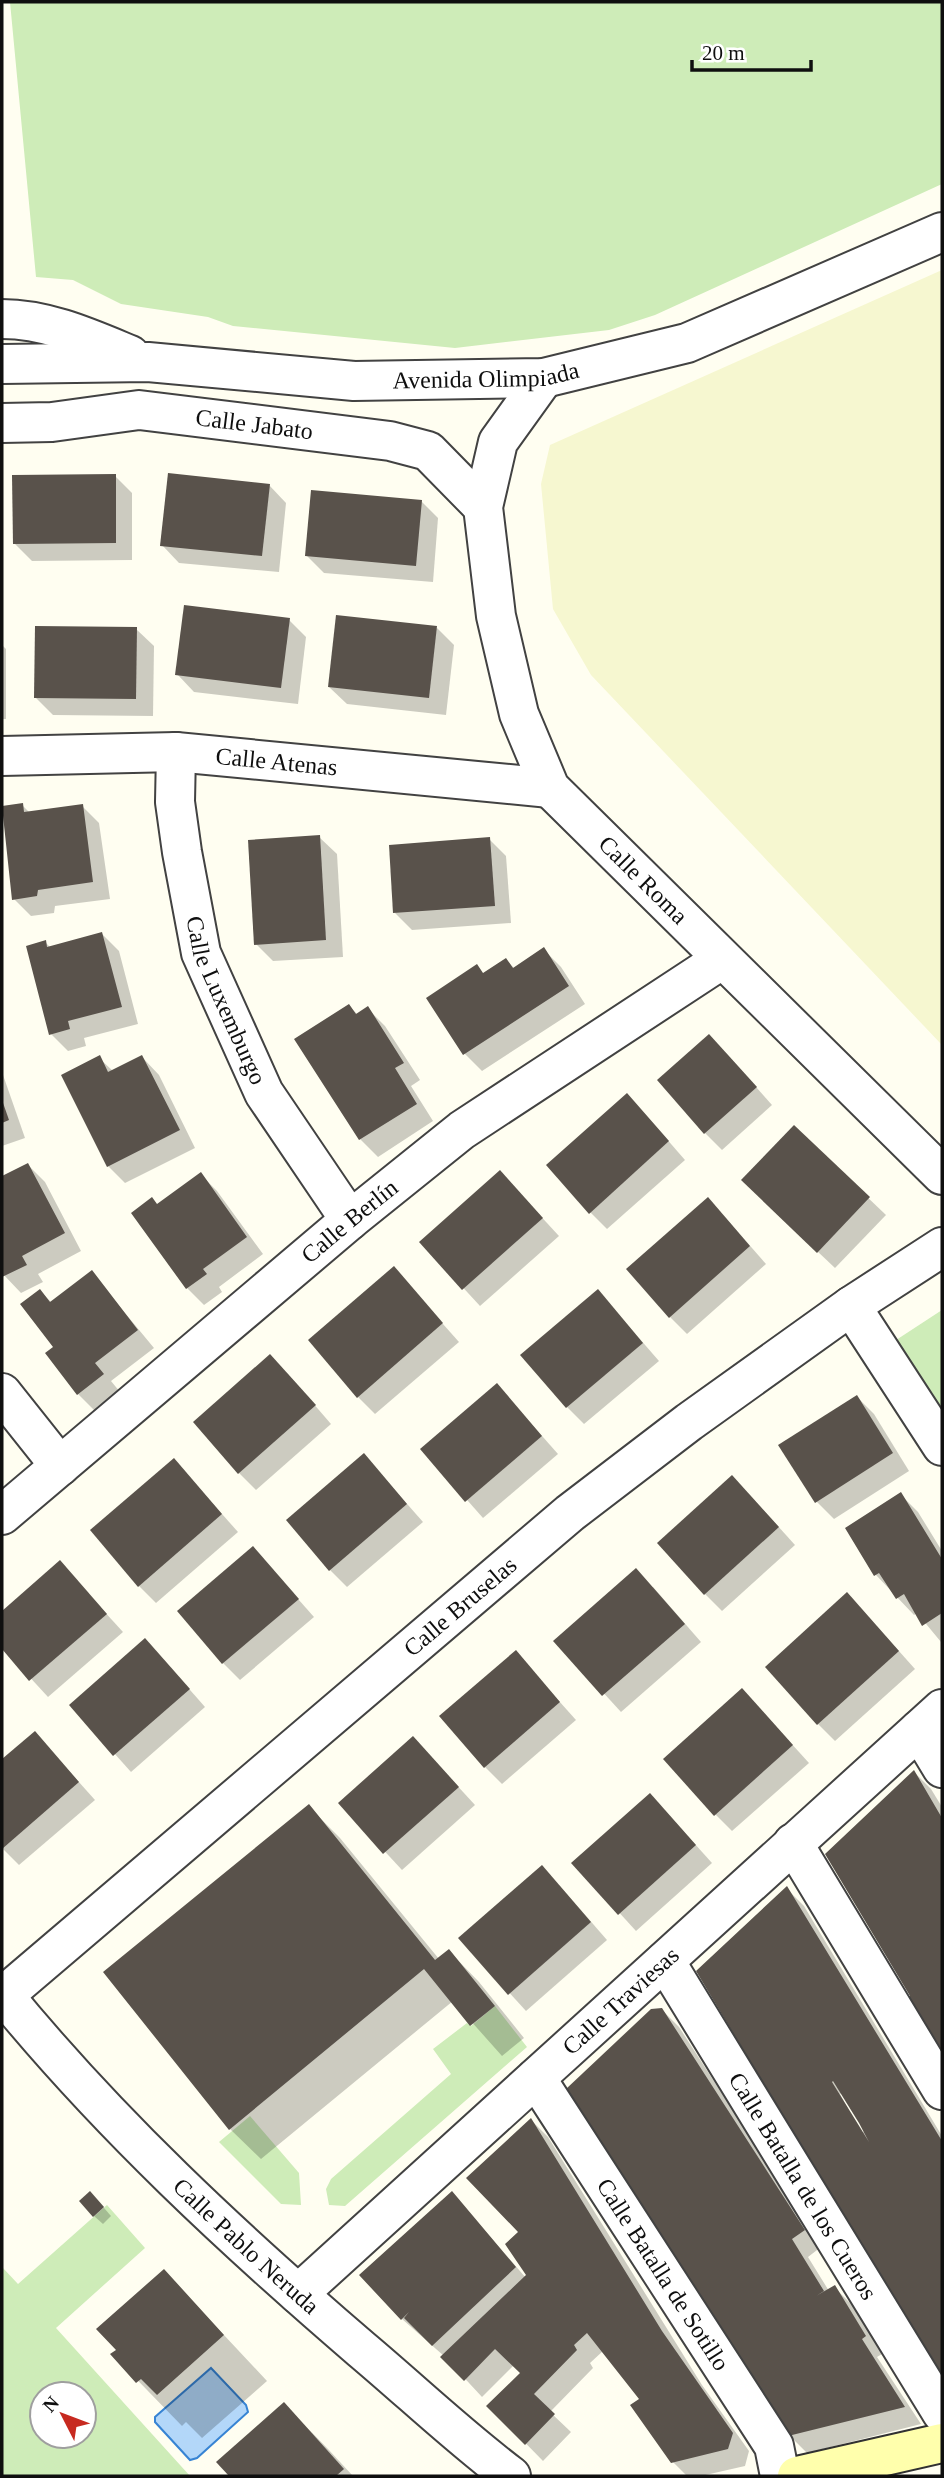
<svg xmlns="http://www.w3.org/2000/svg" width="944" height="2478" font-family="Georgia,serif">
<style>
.farmland{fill:#f6f7d0}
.green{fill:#ceecb8;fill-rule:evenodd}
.water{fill:#b3d7f9;stroke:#3784d4;stroke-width:2}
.shadow{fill:#0003;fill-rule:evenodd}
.building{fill:#59524b;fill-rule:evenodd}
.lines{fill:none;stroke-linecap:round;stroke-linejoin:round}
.street-casing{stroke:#424242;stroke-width:42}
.secondary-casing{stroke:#313131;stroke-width:42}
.street{stroke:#fff;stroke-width:38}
.secondary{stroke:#ffffac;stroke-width:38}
.labels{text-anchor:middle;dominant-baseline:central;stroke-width:7;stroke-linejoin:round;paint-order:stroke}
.street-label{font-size:24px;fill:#0f0f0f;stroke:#fff}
</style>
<rect width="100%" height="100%" fill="#fffef1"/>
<path class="farmland" d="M942,270V1045L591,675L553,609L541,484L550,445Z"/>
<g class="green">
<path d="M10,2H942V184L655,315L609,330L455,348L233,326L208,317L121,304L73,280L36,277Z"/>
<path d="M942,1310V1420L890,1344Z"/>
<path d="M495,2006L527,2047L345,2206L329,2205L326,2189L331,2179L451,2074L433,2049L467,2023L471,2026Z"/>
<path d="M250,2116L299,2173L301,2205L281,2204L219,2142Z"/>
<path d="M107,2205L145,2248L56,2328L190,2476H2V2267L18,2284ZM42,2394H84V2436H42Z"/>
</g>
<path class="water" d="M211,2368L246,2405L248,2412L197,2458L190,2460L155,2422V2417Z"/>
<g class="shadow">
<path d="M115,476L132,493V560L32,561L15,544Z"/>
<path d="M269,485L286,503L279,572L179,563L162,545Z"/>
<path d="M421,501L438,518L433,582L324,573L307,556Z"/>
<path d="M289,620L306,637L298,704L194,692L177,674Z"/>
<path d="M437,628L454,645L446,715L347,704L329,687Z"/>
<path d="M136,629L154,646L153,716L53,715L36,698Z"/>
<path d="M2,645L6,649V719H2Z"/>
<path d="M22,805L30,813L82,806L99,823L110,899L55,906L54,913L31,916L14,899L2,808Z"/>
<path d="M319,837L337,854L343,957L273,961L256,944Z"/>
<path d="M489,839L506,856L511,923L412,930L395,913Z"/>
<path d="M102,934L119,951L138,1024L84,1038L86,1046L68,1051L51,1034L45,942L51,948Z"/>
<path d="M544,950L561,967L585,1004L482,1071L465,1054L428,998L484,975L506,960L515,969Z"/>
<path d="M349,1006L358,1015L368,1009L385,1026L420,1080L411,1086L433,1121L378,1157L360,1139L297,1040Z"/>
<path d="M726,1053L772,1105L722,1150L705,1133Z"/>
<path d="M142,1057L159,1075L195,1148L125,1183L108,1166L99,1058L114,1072Z"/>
<path d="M2,1072L25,1138L2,1146Z"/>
<path d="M644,1113L685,1160L607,1229L590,1212Z"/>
<path d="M794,1127L886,1215L835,1268L760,1197Z"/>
<path d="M28,1165L45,1182L81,1251L38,1274L43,1282L21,1293L2,1273V1178Z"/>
<path d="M500,1172L559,1236L480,1306L421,1242Z"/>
<path d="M200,1174L217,1191L263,1254L219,1287L222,1292L204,1305L187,1288L133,1213L157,1205Z"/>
<path d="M725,1217L766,1264L687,1334L670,1317Z"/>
<path d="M394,1269L459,1342L375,1414L358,1397Z"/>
<path d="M91,1272L154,1348L111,1381L120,1392L95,1411L78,1394L55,1347L40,1291L52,1303Z"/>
<path d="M598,1291L659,1361L584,1424L567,1407Z"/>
<path d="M287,1373L331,1424L256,1490L239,1473Z"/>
<path d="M497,1385L558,1454L483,1518L422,1449Z"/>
<path d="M857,1397L874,1414L909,1471L834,1519L817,1502L781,1446Z"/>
<path d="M364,1455L423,1522L347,1587L330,1570Z"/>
<path d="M174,1460L238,1532L156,1603L139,1586Z"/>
<path d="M749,1494L795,1545L722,1611L705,1594Z"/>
<path d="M901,1495L918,1512L942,1551L941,1642L917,1613L914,1615L876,1575Z"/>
<path d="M253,1548L314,1617L240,1680L223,1663Z"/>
<path d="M60,1563L123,1632L48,1697L2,1647V1613Z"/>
<path d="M653,1587L701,1642L621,1712L556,1641Z"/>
<path d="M864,1612L915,1669L835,1741L818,1724Z"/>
<path d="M516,1653L576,1720L502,1784L485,1767Z"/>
<path d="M162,1658L205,1707L131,1772L71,1705Z"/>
<path d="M759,1708L809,1763L732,1831L715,1814Z"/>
<path d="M35,1733L95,1800L19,1865L2,1848V1762Z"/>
<path d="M430,1756L475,1805L402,1870L340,1803Z"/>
<path d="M914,1772L931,1789L942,1807V2061L913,1996Z"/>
<path d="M309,1807L340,1838L439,1959L449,1951L479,1982L524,2038L502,2056L453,2001L261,2159L230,2129Z"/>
<path d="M667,1813L712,1863L636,1931L574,1863Z"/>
<path d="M559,1885L607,1940L526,2011L460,1939Z"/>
<path d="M787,1889L804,1906L942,2136V2380L698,1971ZM842,2093L865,2131L861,2133L840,2094Z"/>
<path d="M662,2010L679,2027L821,2247L808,2257L829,2291L835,2288L852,2305L882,2354L877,2357L921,2424L807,2453L789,2435Z"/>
<path d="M531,2120L548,2137L702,2385L749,2451L745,2466L701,2476H687L672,2461L642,2399L603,2351L590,2363L593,2368L550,2412L571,2432L543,2461L489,2406L522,2373L514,2365L482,2397L444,2356L402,2319L452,2193L526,2278L529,2275L520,2232Z"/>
<path d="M98,2201L111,2216L103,2224L94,2216Z"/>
<path d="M164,2271L267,2381L202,2438L186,2422L182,2426L113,2355L118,2350Z"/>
<path d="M284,2404L328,2449L353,2476H231L218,2462Z"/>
</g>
<g class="building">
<path d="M168,473L270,484L262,556L160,546Z"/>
<path d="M116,474V543L13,544L12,475Z"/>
<path d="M311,490L422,500L416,566L305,556Z"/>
<path d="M184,605L290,618L281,688L175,675Z"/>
<path d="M336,615L437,626L429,698L328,687Z"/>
<path d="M35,626L137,627L136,699L34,698Z"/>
<path d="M23,803L24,812L83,804L93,882L38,890L37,896L12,900L2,806Z"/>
<path d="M320,835L326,940L254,945L248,840Z"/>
<path d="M490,837L495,906L393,913L389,845Z"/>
<path d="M102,932L122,1007L68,1021L70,1029L49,1035L26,946L46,940L47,947Z"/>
<path d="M544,947L569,986L463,1055L426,998L477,964L483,973L506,958L513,968Z"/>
<path d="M349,1004L356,1014L368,1006L404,1063L395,1068L417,1104L359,1140L294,1039Z"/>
<path d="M709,1034L757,1087L704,1134L657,1080Z"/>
<path d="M100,1055L108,1072L142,1055L180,1130L107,1167L61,1075Z"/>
<path d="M627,1093L669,1141L589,1214L546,1165Z"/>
<path d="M2,1100L9,1120L2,1123Z"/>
<path d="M794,1125L870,1197L817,1253L741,1180Z"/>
<path d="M28,1163L65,1233L22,1256L27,1265L2,1277V1176Z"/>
<path d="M500,1170L543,1218L462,1290L419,1242Z"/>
<path d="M201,1172L247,1237L203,1269L207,1274L186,1289L131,1213L152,1197L157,1204Z"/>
<path d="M708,1197L750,1246L669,1318L626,1269Z"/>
<path d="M394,1266L443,1323L357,1398L308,1340Z"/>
<path d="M92,1270L138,1330L95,1363L104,1374L77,1395L45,1353L53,1347L20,1304L40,1289L50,1302Z"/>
<path d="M598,1289L643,1343L566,1408L520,1355Z"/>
<path d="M270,1354L316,1405L238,1474L193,1422Z"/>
<path d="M497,1383L542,1436L465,1502L420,1449Z"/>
<path d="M857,1395L893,1453L815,1503L778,1445Z"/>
<path d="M364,1453L407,1504L329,1571L286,1520Z"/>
<path d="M174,1458L222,1514L138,1587L90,1530Z"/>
<path d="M732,1475L779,1527L704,1595L657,1543Z"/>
<path d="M901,1492L942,1559V1613L922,1626L904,1594L896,1599L879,1573L874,1576L845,1528Z"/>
<path d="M253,1546L299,1599L222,1664L177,1611Z"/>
<path d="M60,1560L107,1614L29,1681L2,1649V1611Z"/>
<path d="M636,1568L685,1624L602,1696L553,1641Z"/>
<path d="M847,1592L899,1651L817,1725L765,1667Z"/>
<path d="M145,1638L190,1689L113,1756L69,1705Z"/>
<path d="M516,1650L560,1702L484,1768L439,1716Z"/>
<path d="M742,1688L793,1745L714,1816L663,1759Z"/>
<path d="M35,1731L79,1782L2,1849V1759Z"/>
<path d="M413,1736L459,1787L383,1854L338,1803Z"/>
<path d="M914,1770L942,1818V2065L903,2001L910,1996L825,1854Z"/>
<path d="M650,1793L696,1845L618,1915L571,1863Z"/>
<path d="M309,1804L435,1960L449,1949L495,2006L470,2026L424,1969L229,2130L103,1972Z"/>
<path d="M542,1865L591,1922L508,1995L458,1938Z"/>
<path d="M787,1886L942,2141V2383L696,1971ZM833,2081L859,2123L869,2142L832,2082Z"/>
<path d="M662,2008L805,2230L792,2239L824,2291L816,2296L835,2285L866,2336L862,2339L905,2407L788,2436L566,2089L651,2009Z"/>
<path d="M531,2118L662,2331L733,2433L728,2449L671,2463L630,2405L639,2399L587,2333L574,2345L577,2350L534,2394L555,2414L525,2445L486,2406L520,2373L495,2349L464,2381L440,2357L526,2275L505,2244L518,2232L466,2178Z"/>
<path d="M90,2191L104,2207L93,2217L79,2201Z"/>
<path d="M452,2191L516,2267L432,2346L404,2318L409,2312L401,2320L359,2275Z"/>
<path d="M164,2269L224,2335L157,2395L141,2379L136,2383L110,2354L116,2350L96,2329Z"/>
<path d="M284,2402L344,2469L336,2476H229L216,2462Z"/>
</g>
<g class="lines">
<defs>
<g id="street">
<path d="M2,319C47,319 89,338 130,355"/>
<path id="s1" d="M2,364L148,362L354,381L544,378L687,343L942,232"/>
<path id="s2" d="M544,378L498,442L483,507L496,616L519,714L550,788L942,1175"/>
<path id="s3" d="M2,423L52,422L139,410L390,441L428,451L483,507"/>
<path id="s4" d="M176,752L175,802L182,852L201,953L264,1093L350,1220"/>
<path id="s5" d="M2,756L176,752L550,788"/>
<path d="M851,1306L942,1446"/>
<path d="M2,1393L60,1466"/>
<path id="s6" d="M2,1515L350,1220L462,1130L721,960"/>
<path d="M919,1730L942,1768"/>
<path d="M793,1843L942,2090"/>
<path id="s7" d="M665,1961L942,2413"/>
<path id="s8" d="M2,1993C109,2124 233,2239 361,2349C411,2391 459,2437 511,2476"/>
<path id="s9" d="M2,1997L570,1513L689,1422L851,1306L942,1247"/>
<path id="s10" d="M536,2078L774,2446L780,2476"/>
<path id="s11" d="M298,2294L942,1709"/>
</g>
<path id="secondary" d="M797,2476L942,2443"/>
</defs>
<use href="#street" class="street-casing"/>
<use href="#secondary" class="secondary-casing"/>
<use href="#street" class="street"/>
<use href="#secondary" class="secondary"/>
</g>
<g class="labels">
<g class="street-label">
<text stroke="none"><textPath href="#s1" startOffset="485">Avenida Olimpiada</textPath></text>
<text stroke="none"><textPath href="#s3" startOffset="254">Calle Jabato</textPath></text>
<text stroke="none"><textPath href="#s5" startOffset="275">Calle Atenas</textPath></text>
<text stroke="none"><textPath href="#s2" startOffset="567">Calle Roma</textPath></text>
<text stroke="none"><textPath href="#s4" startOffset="256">Calle Luxemburgo</textPath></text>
<text stroke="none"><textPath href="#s6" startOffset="455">Calle Berlín</textPath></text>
<text stroke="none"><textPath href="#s9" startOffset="602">Calle Bruselas</textPath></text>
<text stroke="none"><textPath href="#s11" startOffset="436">Calle Traviesas</textPath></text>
<text stroke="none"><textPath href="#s7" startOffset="264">Calle Batalla de los Cueros</textPath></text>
<text stroke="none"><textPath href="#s8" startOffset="352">Calle Pablo Neruda</textPath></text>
<text stroke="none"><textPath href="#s10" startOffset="234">Calle Batalla de Sotillo</textPath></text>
</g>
</g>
<rect width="944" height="2478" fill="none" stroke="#0f0f0f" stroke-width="7"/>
<g transform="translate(63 2415) rotate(312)"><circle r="33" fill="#ffffff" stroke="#9f9f9f" stroke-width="2"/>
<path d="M0-5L12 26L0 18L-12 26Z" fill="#c72a20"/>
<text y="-10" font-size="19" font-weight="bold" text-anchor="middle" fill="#0f0f0f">N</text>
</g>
<path d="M692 60v10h119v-10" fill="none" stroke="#0f0f0f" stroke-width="3.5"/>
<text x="702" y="60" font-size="21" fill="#0f0f0f" stroke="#ffffff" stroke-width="5" paint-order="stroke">20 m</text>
</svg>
